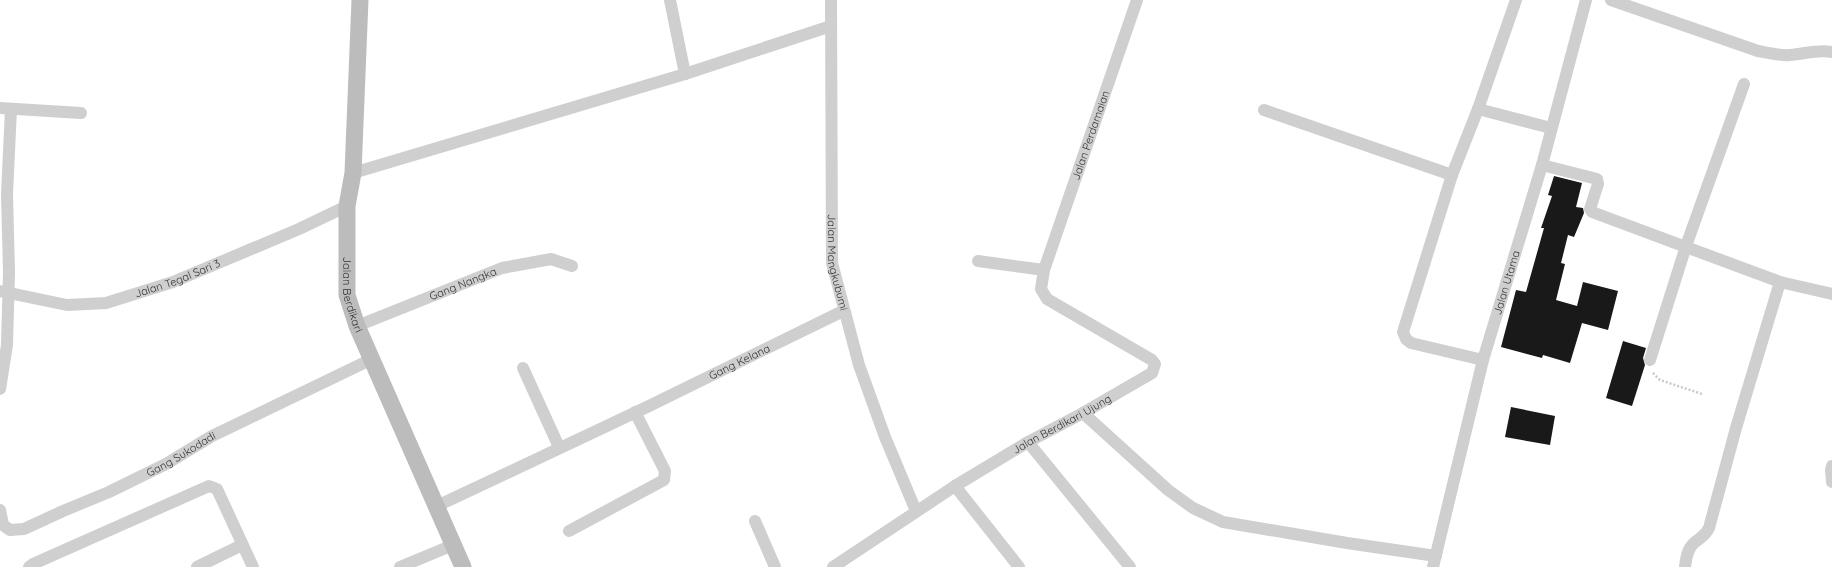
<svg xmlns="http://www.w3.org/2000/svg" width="1832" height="567" font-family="Quicksand,sans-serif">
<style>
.building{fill:#191919}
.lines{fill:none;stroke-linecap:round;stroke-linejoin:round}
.path{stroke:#c9c9c9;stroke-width:2.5;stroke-dasharray:2 2;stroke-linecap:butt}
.street{stroke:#cfcfcf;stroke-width:12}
.secondary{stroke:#bcbcbc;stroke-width:17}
.labels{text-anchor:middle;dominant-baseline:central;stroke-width:4;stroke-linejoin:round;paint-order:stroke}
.street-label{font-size:11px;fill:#323232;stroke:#fff}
</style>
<rect width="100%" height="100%" fill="#fff"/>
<g class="building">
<path d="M1554,176L1582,183L1576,207L1583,208L1584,213L1574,237L1568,235L1561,263L1565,264L1556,300L1577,306L1583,282L1618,291L1608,330L1582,323L1570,363L1543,355L1542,358L1501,347L1516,290L1526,292L1544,228H1541L1552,196L1548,195Z"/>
<path d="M1623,341L1646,348L1643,358L1645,365L1632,406L1606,398Z"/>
<path d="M1511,407L1555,416L1550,445L1505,437Z"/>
</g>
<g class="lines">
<path class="path" d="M1653,373L1660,380L1702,394"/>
<g class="street">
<path d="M670,0L685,74"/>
<path id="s1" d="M831,0L832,263L859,365L885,437L916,511"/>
<path d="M1611,0L1758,51C1769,53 1779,56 1790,55C1805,54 1817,49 1832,52"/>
<path d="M0,108L81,113"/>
<path d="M1478,109L1551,128"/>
<path d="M1264,110L1452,175"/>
<path d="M1542,165L1597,179L1598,184L1590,209L1592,212L1780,282L1832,294"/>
<path d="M353,173L685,74L831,26"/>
<path d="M978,261L1044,270"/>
<path id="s2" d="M0,291L67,305L106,303L173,282L299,229L347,206"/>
<path id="s3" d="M357,326L502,268L551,259L572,266"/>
<path d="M1483,360L1411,343L1406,339L1403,332L1452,175L1478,109L1516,0"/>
<path d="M1650,360L1686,246L1744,84"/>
<path d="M523,368L559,447"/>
<path d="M0,389L7,345L9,272L7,194L11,109"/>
<path d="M1083,413L1168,490L1193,508L1223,522L1347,543L1436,556"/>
<path d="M1028,442L1130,567"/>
<path d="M1832,466L1831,470L1832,482"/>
<path d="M955,486L1019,567"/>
<path id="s4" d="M437,506L649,406L843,311"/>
<path id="s5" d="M0,510L3,525L10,530L24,529L63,511L109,492L166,464L212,436L372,359"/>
<path d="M755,521L775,567"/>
<path d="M569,531L664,480L665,471L635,412"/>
<path d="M29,567L33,564L209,486L217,489L253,567"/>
<path d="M197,567L242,545"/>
<path d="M400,567L453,545"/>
<path id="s6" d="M833,567L955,486L1028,442L1083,413L1152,373L1155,364L1152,360L1047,299L1041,289L1044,270L1137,0"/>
<path id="s7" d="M1433,567L1483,360L1542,165L1586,0"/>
<path d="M1685,567C1686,559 1687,549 1694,543C1700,538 1705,536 1709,528L1736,428L1780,282"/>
</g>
<path class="secondary" id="s8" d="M360,0L353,173L347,206V295L357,326L463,567"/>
</g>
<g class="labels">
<g class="street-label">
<text stroke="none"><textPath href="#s6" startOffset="683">Jalan Perdamaian</textPath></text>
<text stroke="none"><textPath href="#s1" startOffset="263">Jalan Mangkubumi</textPath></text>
<text stroke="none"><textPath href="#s2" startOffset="183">Jalan Tegal Sari 3</textPath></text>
<text stroke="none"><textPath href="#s7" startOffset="294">Jalan Utama</textPath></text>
<text stroke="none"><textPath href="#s3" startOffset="114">Gang Nangka</textPath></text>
<text stroke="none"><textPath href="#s8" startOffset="296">Jalan Berdikari</textPath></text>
<text stroke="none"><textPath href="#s4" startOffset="335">Gang Kelana</textPath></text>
<text stroke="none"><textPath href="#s6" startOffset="270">Jalan Berdikari Ujung</textPath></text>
<text stroke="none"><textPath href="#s5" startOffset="212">Gang Sukodadi</textPath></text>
</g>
</g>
</svg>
